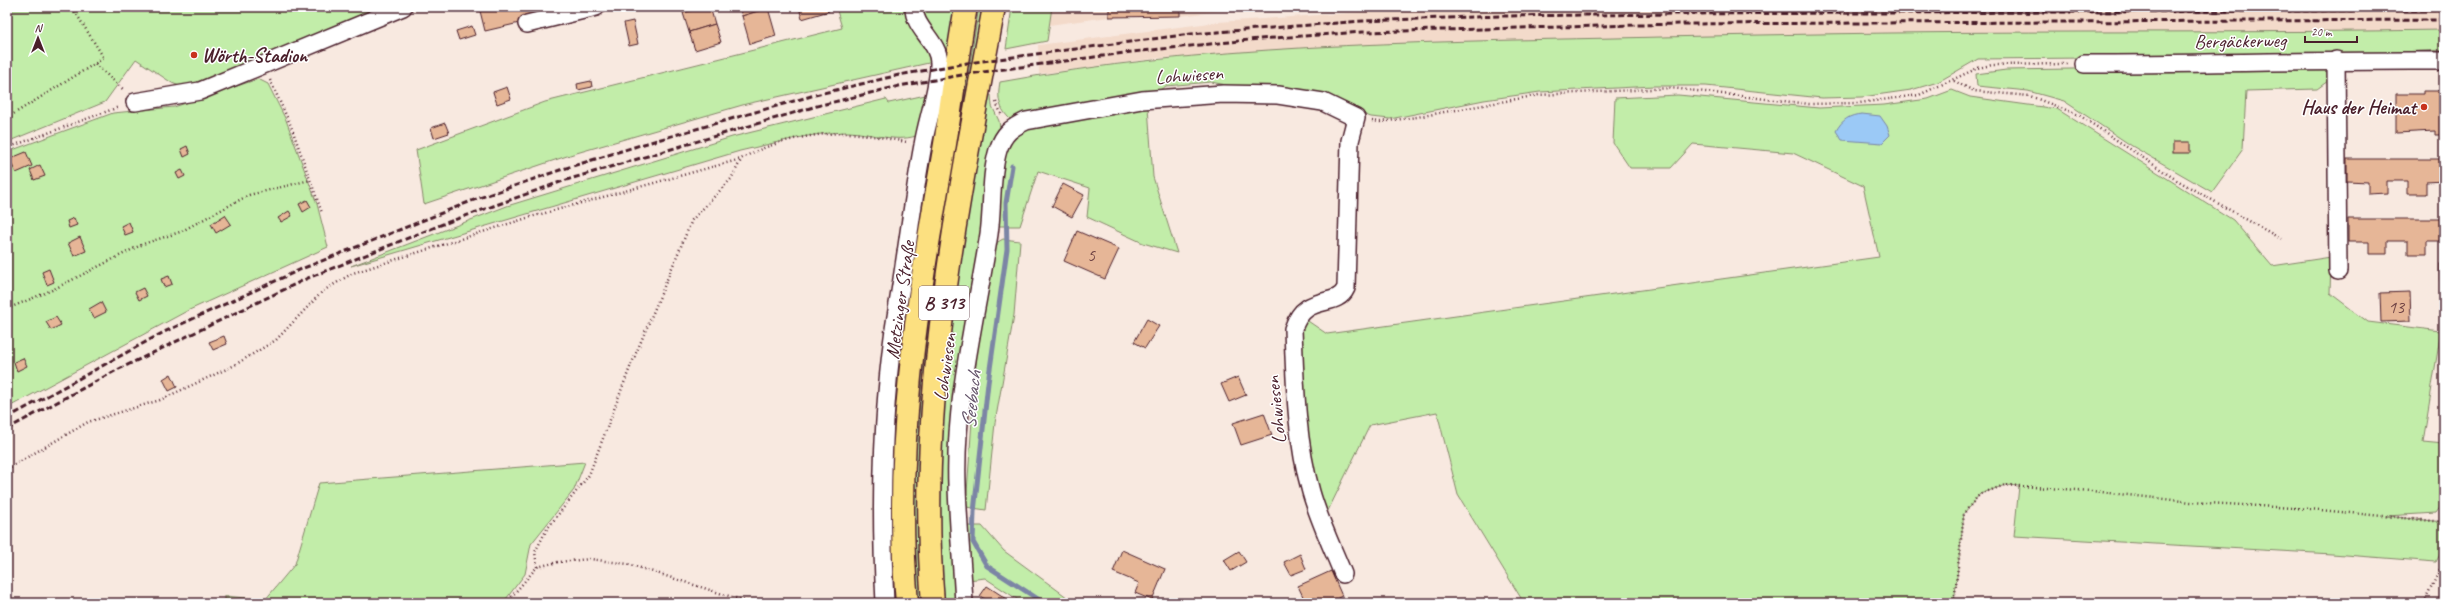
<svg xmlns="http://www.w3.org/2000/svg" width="2451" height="610" font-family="Caveat,sans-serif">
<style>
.built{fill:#f3daca}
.green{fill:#c2eda9;stroke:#86866a}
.water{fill:#9bc9f6;stroke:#7b85a5}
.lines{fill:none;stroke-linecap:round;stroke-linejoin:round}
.stream{stroke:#7b85a5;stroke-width:5}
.building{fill:#e6b697;stroke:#4a1f2b}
.minor-casing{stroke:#4a1f2b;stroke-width:20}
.major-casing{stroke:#4a1f2b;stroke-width:25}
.path{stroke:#4a1f2b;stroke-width:2.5;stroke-dasharray:1 3;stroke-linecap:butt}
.minor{stroke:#fff;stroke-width:17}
.major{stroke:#fce080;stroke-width:22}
.rail{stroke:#4a1f2b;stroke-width:3;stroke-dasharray:6 3;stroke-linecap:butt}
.poi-dot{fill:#c8321e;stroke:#fff;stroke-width:1.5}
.labels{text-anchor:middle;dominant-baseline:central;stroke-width:3;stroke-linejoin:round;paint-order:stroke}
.number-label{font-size:18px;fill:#714546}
.shield{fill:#fff;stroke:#80626b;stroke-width:1}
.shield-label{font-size:19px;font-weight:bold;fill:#4a1f2b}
.street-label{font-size:20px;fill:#4a1f2b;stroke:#fff}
.poi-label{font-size:20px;font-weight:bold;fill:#4a1f2b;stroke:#fff;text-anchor:start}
.water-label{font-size:21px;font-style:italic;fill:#625268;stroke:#fff}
</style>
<rect width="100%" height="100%" fill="#f8e9e0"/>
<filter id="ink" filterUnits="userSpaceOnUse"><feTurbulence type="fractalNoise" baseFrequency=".025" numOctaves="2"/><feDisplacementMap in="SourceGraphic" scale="8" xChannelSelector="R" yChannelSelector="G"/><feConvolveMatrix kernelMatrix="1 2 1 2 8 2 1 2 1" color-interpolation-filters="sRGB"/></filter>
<g filter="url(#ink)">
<g class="built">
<path d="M1050,7H1253L1180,16L1109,17L1049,25Z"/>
<path d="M1523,7H2444V30L2280,33H1891L1160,58L1039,74L1038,45L1218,22L1365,12Z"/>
</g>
<g class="green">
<path d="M7,7H387L215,81L182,87L172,83L136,59L105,102L7,142Z"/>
<path d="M836,7H910L933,62L746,104L573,154L424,204L416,150L545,102L842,28Z"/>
<path d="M919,7H955L946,54Z"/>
<path d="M979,7H983L922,420C919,481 919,542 924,603H918L914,550V476L924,346Z"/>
<path d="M1012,7H1052L1047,41L1006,49Z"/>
<path d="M2444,30V50L2310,56L1978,59L1938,82L1911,90L1862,97L1822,98L1706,86H1654L1540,92L1484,100L1390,119L1371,117L1352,110L1211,82L1166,86L1152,95L1011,120C999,109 997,98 1000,82C1203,45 1410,42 1615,38C1707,36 1799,34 1891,33C2076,31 2260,33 2444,30Z"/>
<path d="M2332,65L2328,81L2317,89L2246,91L2243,149L2212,192L2132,146L2064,101L2028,91L1977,86L1976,74L2006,70Z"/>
<path d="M258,79L268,84L286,120L317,204L328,247L187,311L7,408V152L113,113L174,107Z"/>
<path d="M1952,90L1970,97L2057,109L2233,220L2272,266L2331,257L2330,293L2368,322L2441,331L2423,442L2444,444V502L2436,513L2386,516L2444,522V547L2436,562L2332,554L2014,536L2019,486L2005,485L1980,494L1964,513L1954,603H1524L1458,495L1437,412L1370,425L1322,523L1311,491L1299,315L1327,334L1879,257L1863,186L1793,153L1693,144L1671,168H1630L1613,143L1615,98L1678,95L1819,108L1884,105L1928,99Z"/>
<path d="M943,92L898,603H891L889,427L923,173Z"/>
<path d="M930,94L916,136C894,143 869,132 846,132C810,133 775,143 740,151L351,266L507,206L732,137L886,99L889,103Z"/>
<path d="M988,95H991L992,106L999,121L1000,128L996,137L962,376L959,603H945C941,558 938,512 939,467C944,342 968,218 988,95Z"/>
<path d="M1148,107L1153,177L1177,253L1143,243L1087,217L1090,188L1038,171L1020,226H998C999,208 996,156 1005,142C1018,121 1121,111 1148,107Z"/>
<path d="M1003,239L1020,241L1014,315L995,423L986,510L966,507L977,348L996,243Z"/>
<path d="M585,462L574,490L531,544L525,574L503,603H225V596L265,600L295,564L319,483Z"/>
<path d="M965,526H982L1004,551L1075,603H1023L985,578L968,580Z"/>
</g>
<path class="water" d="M1862,114L1880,116L1887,126L1890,135L1882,143L1842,140L1836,131C1842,120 1849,115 1862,114Z"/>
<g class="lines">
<path class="stream" d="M1012,166L1006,203L1007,249L988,383L974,512L973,542L987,566L1044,603"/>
</g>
<g class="building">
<path d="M479,7H588L485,31Z"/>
<path d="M703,7H710L715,24L689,32L683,13Z"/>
<path d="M739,7H768V8L742,16Z"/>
<path d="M799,7H827L829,11L802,19Z"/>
<path d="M1109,7H1180V16L1109,17Z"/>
<path d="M768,8L776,36L750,44L742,16Z"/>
<path d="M633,21L638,44L629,46L624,23Z"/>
<path d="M715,24L721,42L695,50L689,32Z"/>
<path d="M472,26L475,35L459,40L456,31Z"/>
<path d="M591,81L592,87L578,90L577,84Z"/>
<path d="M507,87L511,99L497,104L493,92Z"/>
<path d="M2423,91H2444V135H2435V131L2396,133V94H2423Z"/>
<path d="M445,123L449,133L434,138L431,128Z"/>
<rect x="2173" y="142" width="17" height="11"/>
<path d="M187,146L190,154L184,157L181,149Z"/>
<path d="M26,152L32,166L16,173L9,159Z"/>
<path d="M2347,159H2444V181L2426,182V194H2407V181H2387V193L2368,194V182L2347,181Z"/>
<path d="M40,165L45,176L34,180L30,170Z"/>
<path d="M182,170L185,176L179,179L176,173Z"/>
<path d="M1063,184L1084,195L1072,217L1052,206Z"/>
<path d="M307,200L311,207L303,212L299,204Z"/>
<path d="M289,211L292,216L281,222L278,218Z"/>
<path d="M225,215L231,224L216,233L211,224Z"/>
<path d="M74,218L77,225L69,228L67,221Z"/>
<path d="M2348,219H2444V241H2427V254H2408V241H2387V254H2369V242H2348Z"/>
<path d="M129,222L133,232L125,235L121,226Z"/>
<path d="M1077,231L1119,249L1105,279L1064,261Z"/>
<path d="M80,237L86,251L74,256L68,243Z"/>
<rect x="2440" y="264" width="4" height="16"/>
<path d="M49,269L54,282L47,285L42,272Z"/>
<path d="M169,276L172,284L164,287L161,279Z"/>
<path d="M143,288L147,296L139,300L135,292Z"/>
<path d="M2410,292L2411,321L2381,322L2380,293Z"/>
<path d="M101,302L106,312L94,318L89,309Z"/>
<path d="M56,317L61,325L51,330L46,322Z"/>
<path d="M1147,319L1159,326L1145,348L1134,342Z"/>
<path d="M224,336L227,344L213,350L209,342Z"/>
<path d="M23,358L27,366L17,371L14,362Z"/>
<path d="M171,374L177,387L169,391L163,379Z"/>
<path d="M1238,377L1246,395L1229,402L1221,384Z"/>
<path d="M1264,413L1272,435L1241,445L1233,423Z"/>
<path d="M1122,550L1165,569L1152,600L1135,593L1139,583L1113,572Z"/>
<path d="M1239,551L1246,562L1231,571L1224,560Z"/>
<path d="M1300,554L1306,569L1291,575L1284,562Z"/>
<path d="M1331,571L1342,596L1327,603H1306L1298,586Z"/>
<path d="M987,586L1007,599L1004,603H991L980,596Z"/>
</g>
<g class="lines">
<defs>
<g id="minor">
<path d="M527,24L596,7"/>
<path d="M2336,60L2338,271"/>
<path d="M2084,64C2204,64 2324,60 2444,61"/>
<path d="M135,102L200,91L403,7"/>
<path d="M885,603C880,504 881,403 898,304C907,251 913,198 923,145C927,120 939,88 939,64C940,42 913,28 914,7"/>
<path d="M964,603C962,564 958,524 957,485C954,401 976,317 989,234C993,206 990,177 998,150C1004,133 1011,128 1026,121L1142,100L1223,94L1278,95L1323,102L1356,118L1350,141L1346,288C1336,310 1306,291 1293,329C1295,383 1296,440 1311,492C1319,520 1332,547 1343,574"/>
</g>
<g id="major">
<path d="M907,603C893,446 917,304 944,150C952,103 957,54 966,7"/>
<path d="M933,603C916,402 958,204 994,7"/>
</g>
</defs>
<use href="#minor" class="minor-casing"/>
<use href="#major" class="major-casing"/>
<g class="path">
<path d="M95,64L124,90"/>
<path d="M270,80L291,126L322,213"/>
<path d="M1954,81L1974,91L2030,96L2079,115L2175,179L2281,239"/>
<path d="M996,102L1002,116"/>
<path d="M7,118L104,58L72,7"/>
<path d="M1372,121L1380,122L1417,117L1539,95L1671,88L1809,104L1859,103L1919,95L1978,68L1992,65L2067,64"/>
<path d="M7,148L119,107"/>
<path d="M7,309L52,290L143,244L180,232L249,195L310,180"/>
<path d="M7,469L88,422L160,400L233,366L276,340L323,291L353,273L527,218L741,159C771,141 814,133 848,133C867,134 888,139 907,142"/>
<path d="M537,567L535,552L547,529L589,475L629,370L692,220L731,179L741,160"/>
<path d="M506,603L537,567L558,562L590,559L628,564L751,603"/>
<path d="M1954,603L1964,513L1980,494L2005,485L2092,491L2191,502L2310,509L2444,522"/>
<path d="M2424,603L2444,561"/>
</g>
<use href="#minor" class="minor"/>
<use href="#major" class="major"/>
<g class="rail">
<path d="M7,418L164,332L304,268L479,198L560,170L647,143L815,95L899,75L967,63L1191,34L1363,21L1501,16L1681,14L2444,10"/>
<path d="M7,429L115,371L308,278L443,224L563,181L817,106L899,86L968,74L1132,52L1259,39L1363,32L1679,24L2444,20"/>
</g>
</g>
</g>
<g class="poi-dot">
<circle cx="194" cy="55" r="4"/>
<circle cx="2424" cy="107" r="4"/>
</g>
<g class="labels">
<g class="number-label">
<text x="1091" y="255">5</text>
<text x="2396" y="307">13</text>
</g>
<rect class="shield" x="919" y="286" width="50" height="34" rx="3"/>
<g class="shield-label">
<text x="944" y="303">B 313</text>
</g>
<g class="street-label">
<text transform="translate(2240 41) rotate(-1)">Bergäckerweg</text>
<text transform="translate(1189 75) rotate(-4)">Lohwiesen</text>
<text transform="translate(900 300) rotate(-82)">Metzinger Straße</text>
<text transform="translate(945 367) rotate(-82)">Lohwiesen</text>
<text transform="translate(1276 410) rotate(-96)">Lohwiesen</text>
</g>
<g class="poi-label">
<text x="202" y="55">Wörth-Stadion</text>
<text x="2416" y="107" text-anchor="end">Haus der Heimat</text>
</g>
<g class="water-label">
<text transform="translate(971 400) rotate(-84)">Seebach</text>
</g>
</g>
<rect width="2451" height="610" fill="none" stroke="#fff" stroke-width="24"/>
<rect x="12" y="12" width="2427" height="586" fill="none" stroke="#4a1f2b" stroke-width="1.5" filter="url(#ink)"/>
<g transform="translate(38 38)" stroke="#ffffff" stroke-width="3" paint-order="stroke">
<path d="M0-3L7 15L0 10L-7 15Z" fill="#4a1f2b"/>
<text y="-6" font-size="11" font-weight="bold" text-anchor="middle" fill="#4a1f2b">N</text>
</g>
<path d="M2305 36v6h52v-6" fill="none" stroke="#4a1f2b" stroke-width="2"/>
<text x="2311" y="36" font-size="12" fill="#4a1f2b" stroke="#ffffff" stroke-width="3" paint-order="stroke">20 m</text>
</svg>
